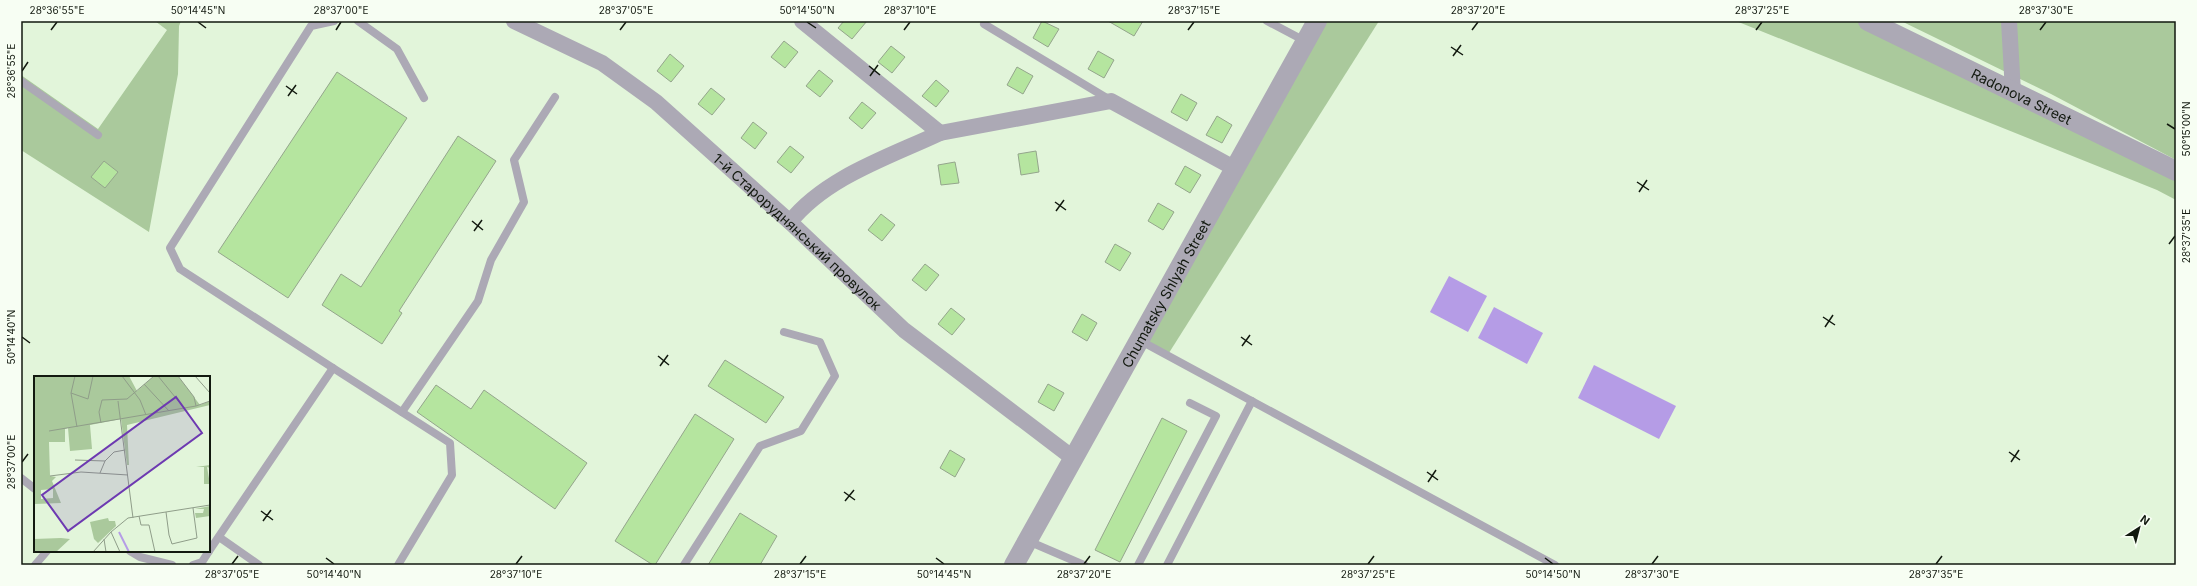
<svg xmlns="http://www.w3.org/2000/svg" width="2197" height="586" font-family="Inter,sans-serif">
<style>
.green{fill:#aac99c}
.water{fill:#b59ce6}
.building{fill:#b5e59f;stroke:#94a58c}
.lines{fill:none;stroke-linecap:round;stroke-linejoin:round}
.service{stroke:#aca9b5;stroke-width:8}
.minor{stroke:#aca9b5;stroke-width:16}
.tertiary{stroke:#aca9b5;stroke-width:20}
.ticks{fill:none;stroke:#12190f;stroke-width:1.5}
.labels{text-anchor:middle;dominant-baseline:central;stroke-width:3;stroke-linejoin:round;paint-order:stroke}
.street-label{font-size:14px;fill:#12190f;stroke:#f7fef3}
.inset-river{fill:none;stroke:#b59ce6;stroke-width:2}
.inset-road{fill:none;stroke:#8f9d89;stroke-width:1}
.view{fill:#6d39b1;fill-opacity:0.15;stroke:#6d39b1;stroke-width:2}
.inset-edge{fill:none;stroke:#12190f;stroke-width:2}
.neatline{fill:none;stroke:#12190f;stroke-width:1.5}
.ticks-label{font-size:10px;text-anchor:middle;fill:#12190f}
</style>
<rect width="100%" height="100%" fill="#e2f5da"/>
<g class="green">
<path d="M155,21H181L179,26L178,74L149,232L21,150V75L98,129L167,30Z"/>
<path d="M1318,21H1379L1167,356L1139,340Z"/>
<path d="M1736,21H1868L2176,171V200L2157,190Z"/>
<path d="M1901,21H2176V160L2051,94Z"/>
</g>
<g class="water">
<path d="M1449,276L1487,296L1468,332L1430,312Z"/>
<path d="M1494,307L1543,333L1527,364L1478,338Z"/>
<path d="M1594,365L1676,406L1659,439L1578,398Z"/>
</g>
<g class="building">
<path d="M844,21H867L852,39L838,28Z"/>
<path d="M1042,21L1059,29L1048,47L1033,38Z"/>
<path d="M1108,21H1143L1134,36Z"/>
<path d="M784,41L798,52L785,68L771,57Z"/>
<path d="M891,46L905,57L892,73L878,62Z"/>
<path d="M1098,51L1114,60L1104,78L1088,69Z"/>
<path d="M670,54L684,66L671,82L657,71Z"/>
<path d="M1017,67L1033,76L1023,94L1007,85Z"/>
<path d="M819,70L833,81L820,97L806,86Z"/>
<path d="M337,72L407,118L288,298L218,252Z"/>
<path d="M936,80L949,91L936,107L922,96Z"/>
<path d="M711,88L725,99L712,115L698,104Z"/>
<path d="M1181,94L1197,103L1187,121L1171,112Z"/>
<path d="M862,102L876,113L862,129L849,118Z"/>
<path d="M1217,116L1232,125L1222,143L1206,135Z"/>
<path d="M753,122L767,133L755,149L741,138Z"/>
<path d="M458,136L496,161L399,311L402,313L382,344L322,305L341,274L361,287Z"/>
<path d="M790,146L804,157L791,173L777,162Z"/>
<path d="M1036,151L1039,172L1021,175L1018,154Z"/>
<path d="M104,161L118,172L105,188L91,177Z"/>
<path d="M955,162L959,183L941,185L938,165Z"/>
<path d="M1185,166L1201,175L1190,193L1175,184Z"/>
<path d="M1158,203L1174,212L1163,230L1148,221Z"/>
<path d="M881,214L895,225L882,241L868,230Z"/>
<path d="M1115,244L1131,253L1120,271L1105,262Z"/>
<path d="M925,264L939,275L926,291L912,280Z"/>
<path d="M951,308L965,319L952,335L938,324Z"/>
<path d="M1082,314L1097,323L1087,341L1072,332Z"/>
<path d="M725,360L784,397L766,423L708,386Z"/>
<path d="M1048,384L1064,393L1054,411L1038,402Z"/>
<path d="M436,385L471,409L484,390L587,463L555,509L417,412Z"/>
<path d="M695,414L734,439L655,565H653L615,541Z"/>
<path d="M1162,418L1187,431L1120,562L1095,550Z"/>
<path d="M950,450L965,459L955,477L940,468Z"/>
<path d="M740,513L777,536L760,565H708Z"/>
</g>
<g class="lines">
<g class="service">
<path d="M358,21L397,49L424,98"/>
<path d="M1267,21L1305,41"/>
<path d="M984,24L1110,100"/>
<path d="M21,81L98,135"/>
<path d="M1139,340L1555,565"/>
<path d="M333,368L180,269L170,248L311,26L334,21"/>
<path d="M402,412L478,301L491,260L524,202L514,160L555,97"/>
<path d="M21,478L35,489"/>
<path d="M219,537L259,565"/>
<path d="M1028,541L1084,565"/>
<path d="M130,551L140,557L172,565"/>
<path d="M209,551L333,368L450,443L452,475L398,565"/>
<path d="M35,565L47,551"/>
<path d="M193,565L202,562L209,551"/>
<path d="M684,565L760,446L801,431L835,376L820,342L784,332"/>
<path d="M1138,565L1216,416L1190,403"/>
<path d="M1167,565L1252,401"/>
</g>
<g class="minor">
<path id="s1" d="M514,21L602,63L656,102L790,222L904,330L1073,458"/>
<path d="M802,21L940,133L1111,101L1234,168"/>
<path d="M2009,21L2013,92"/>
<path d="M790,222C826,177 889,157 940,133"/>
</g>
<g class="tertiary">
<path id="s2" d="M1868,21L2176,171"/>
<path id="s3" d="M1014,565L1317,21"/>
</g>
</g>
<path class="ticks" d="M198,22L206,28M807,22L816,28M51,30L57,22M336,30L341,22M620,30L626,22M904,30L910,22M1188,30L1194,22M1472,30L1478,22M1756,30L1762,22M2040,30L2046,22M1451,47L1463,55M1453,56L1461,45M869,66L880,75M22,71L28,62M870,76L878,65M286,86L297,94M288,96L296,85M2167,124L2175,129M1637,182L1649,190M1639,192L1647,180M1055,202L1066,210M1056,211L1064,200M472,221L483,230M474,231L482,220M2169,244L2175,236M1823,317L1835,325M1825,327L1833,315M22,337L30,343M1241,337L1252,345M1242,346L1250,335M658,356L669,365M660,366L668,355M2009,452L2020,460M22,462L28,454M2011,462L2019,450M1427,472L1438,480M1428,482L1436,470M844,492L855,500M845,501L854,490M261,511L273,520M263,521L271,510M326,558L334,564M936,558L944,564M1545,558L1553,564M232,564L238,556M516,564L522,556M800,564L806,556M1084,564L1090,556M1368,564L1374,556M1652,564L1658,556M1936,564L1942,556"/>
<g class="labels">
<g class="street-label">
<text stroke="none"><textPath href="#s2" startOffset="171">Radonova Street</textPath></text>
<text stroke="none"><textPath href="#s1" startOffset="356">1-й Староруднянський провулок</textPath></text>
<text stroke="none"><textPath href="#s3" startOffset="311">Chumatsky Shlyah Street</textPath></text>
</g>
</g>
<g transform="translate(34 376)">
<rect width="176" height="176" fill="#e2f5da"/>
<path d="M0,0H95L103,15L120,0H144L166,29L176,25V29L93,49L95,89H93L87,43L56,49L58,73L36,75L34,52L31,53V66H15L16,100L22,101L18,105L27,127L1,128L0,155ZM19,113V122L7,123V114ZM176,89V92L173,91L176,108H170V91H162ZM176,130V140L162,142L161,137H169L170,133H161ZM74,142L75,145H81L82,150L64,167L60,163L56,146ZM0,163L27,162L36,163L22,176H0Z" fill="#aac99c" fill-rule="evenodd"/>
<path class="inset-river" d="M85,156L95,176"/>
<path class="inset-road" d="M41,0L37,17L43,51M88,0L106,24L112,39M124,0L150,32M144,0L160,21L162,30M161,0L176,17M110,8L135,35M37,17L54,23L59,0M84,25L99,142M67,47L65,36L68,24L93,23L120,0M15,55L162,30L176,25M41,84L71,85L80,76L91,74M66,97L71,85M16,100L47,96L94,99M132,136L135,159L138,168L142,167L163,162L159,132M105,140L107,149H115L121,176M77,156L86,176M70,163L72,176M59,176L77,156L94,142L176,129"/>
<path class="view" d="M142,21L168,57L34,155L8,119Z"/>
<rect width="176" height="176" class="inset-edge"/>
</g>
<rect width="2197" height="586" fill="none" stroke="#f7fef3" stroke-width="44"/>
<g transform="translate(2139 528) rotate(36)" stroke="#f7fef3" stroke-width="3" paint-order="stroke">
<path d="M0-3L7 15L0 10L-7 15Z" fill="#12190f"/>
<text y="-6" font-size="11" font-weight="bold" text-anchor="middle" fill="#12190f">N</text>
</g>
<rect x="22" y="22" width="2153" height="542" class="neatline"/>
<g class="ticks-label">
<text x="57" y="14">28°36'55"E</text>
<text x="198" y="14">50°14'45"N</text>
<text x="341" y="14">28°37'00"E</text>
<text x="626" y="14">28°37'05"E</text>
<text x="807" y="14">50°14'50"N</text>
<text x="910" y="14">28°37'10"E</text>
<text x="1194" y="14">28°37'15"E</text>
<text x="1478" y="14">28°37'20"E</text>
<text x="1762" y="14">28°37'25"E</text>
<text x="2046" y="14">28°37'30"E</text>
<text transform="translate(11 71) rotate(-90)" y="4">28°36'55"E</text>
<text transform="translate(2186 129) rotate(-90)" y="4">50°15'00"N</text>
<text transform="translate(2186 236) rotate(-90)" y="4">28°37'35"E</text>
<text transform="translate(11 337) rotate(-90)" y="4">50°14'40"N</text>
<text transform="translate(11 462) rotate(-90)" y="4">28°37'00"E</text>
<text x="232" y="578">28°37'05"E</text>
<text x="334" y="578">50°14'40"N</text>
<text x="516" y="578">28°37'10"E</text>
<text x="800" y="578">28°37'15"E</text>
<text x="944" y="578">50°14'45"N</text>
<text x="1084" y="578">28°37'20"E</text>
<text x="1368" y="578">28°37'25"E</text>
<text x="1553" y="578">50°14'50"N</text>
<text x="1652" y="578">28°37'30"E</text>
<text x="1936" y="578">28°37'35"E</text>
</g>
</svg>
